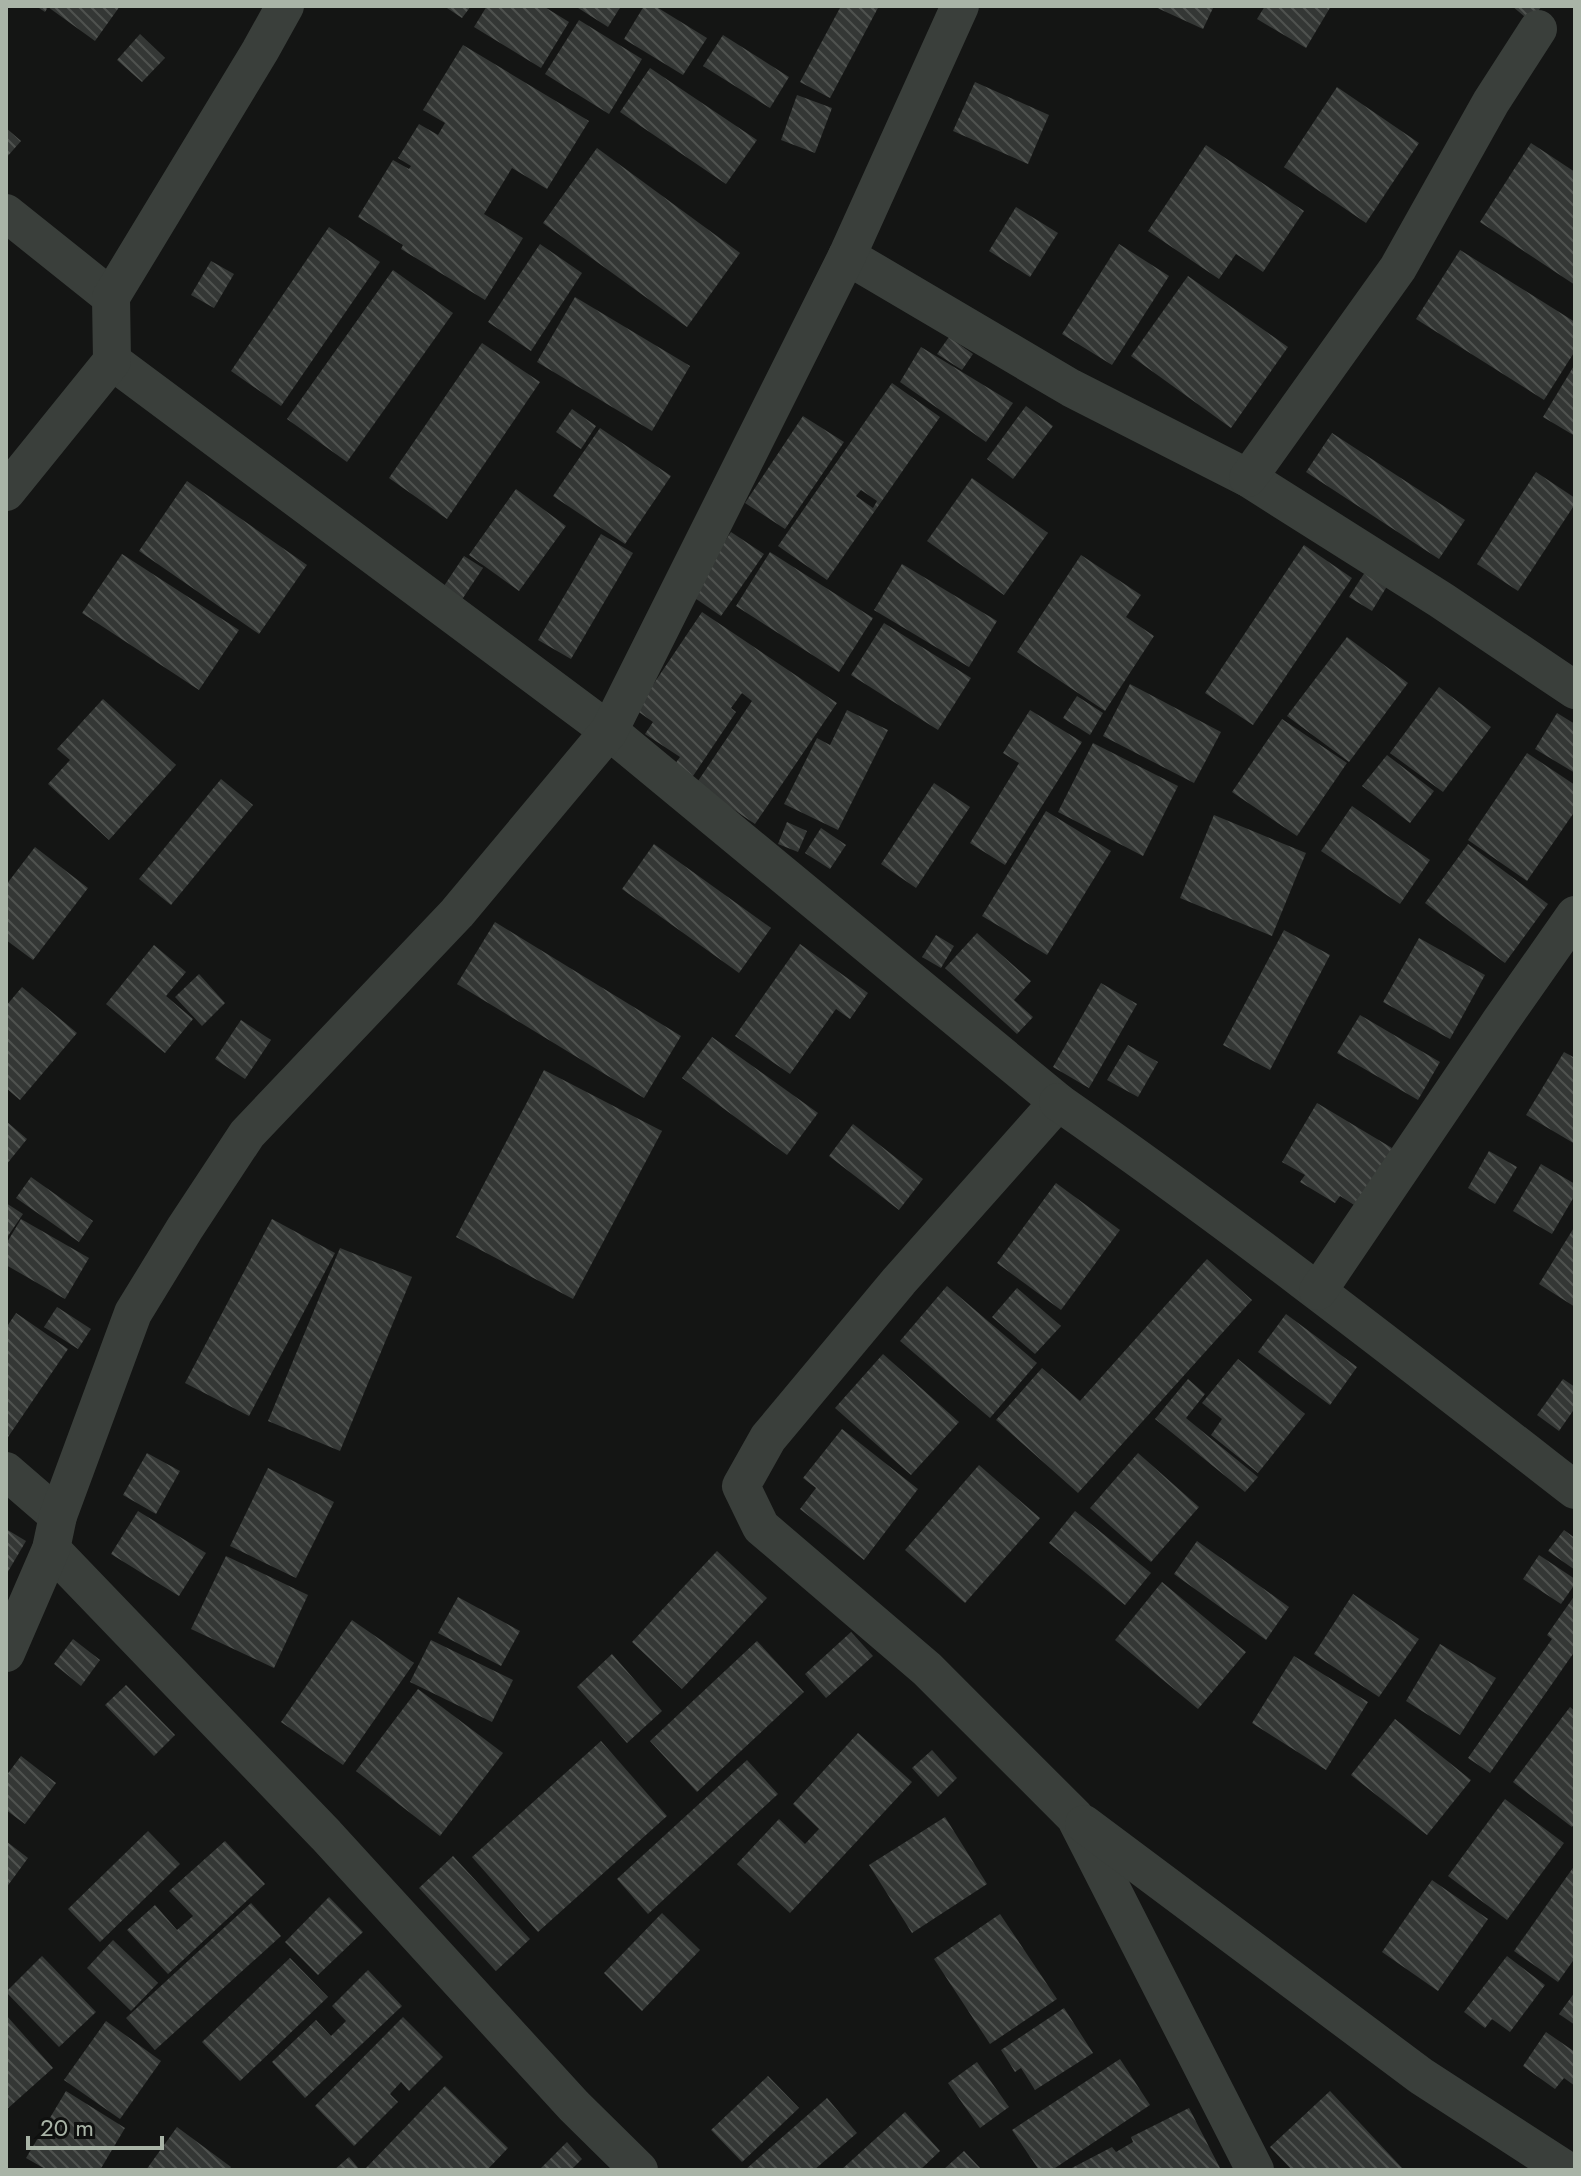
<svg xmlns="http://www.w3.org/2000/svg" width="1581" height="2176" font-family="Jost,sans-serif">
<style>
.building{fill:url(#building-back-hatch);fill-rule:evenodd}
.lines{fill:none;stroke-linecap:round;stroke-linejoin:round}
.street{stroke:#3a3f3b;stroke-width:38}
</style>
<defs>
<pattern id="building-back-hatch" width="6" height="6" patternUnits="userSpaceOnUse" patternTransform="scale(2)"><rect width="6" height="6" fill="#343735"/><path d="M-1 5l2 2M0 0l6 6M5-1l2 2" fill="none" stroke="#4f524f"/></pattern>
</defs>
<rect width="100%" height="100%" fill="#141514"/>
<g class="building">
<path d="M36,6H120L95,41L48,7L45,12Z"/>
<path d="M444,6H471L462,18Z"/>
<path d="M487,6H543L569,22L541,68L474,27Z"/>
<path d="M575,6H621L608,27Z"/>
<path d="M644,6H655L707,38L683,75L624,39Z"/>
<path d="M841,6H879L830,98L800,82Z"/>
<path d="M1153,6H1214L1203,29Z"/>
<path d="M1265,6H1331L1306,48L1257,19Z"/>
<path d="M1512,6H1542L1530,21Z"/>
<path d="M579,20L642,59L609,114L545,74Z"/>
<path d="M140,34L165,58L142,82L117,60Z"/>
<path d="M723,35L789,77L770,108L703,66Z"/>
<path d="M463,45L589,121L547,189L512,168L484,214L523,238L485,300L401,249L403,245L358,217L393,160L409,169L411,166L398,158L419,124L438,135L445,123L423,110Z"/>
<path d="M650,68L757,140L726,184L620,112Z"/>
<path d="M975,82L1049,115L1028,164L953,131Z"/>
<path d="M1337,87L1419,143L1366,223L1284,167Z"/>
<path d="M797,95L832,108L815,153L781,140Z"/>
<path d="M6,128L21,141L6,158Z"/>
<path d="M1531,143L1575,172V285L1480,222Z"/>
<path d="M1206,145L1304,211L1263,272L1236,254L1219,279L1148,231Z"/>
<path d="M597,148L740,253L687,327L543,223Z"/>
<path d="M1016,207L1058,233L1030,277L989,251Z"/>
<path d="M329,227L380,262L281,406L231,371Z"/>
<path d="M540,244L582,273L531,351L488,322Z"/>
<path d="M1119,244L1169,276L1112,365L1062,334Z"/>
<path d="M1460,250L1575,322V351L1544,400L1416,319Z"/>
<path d="M211,261L234,274L214,308L191,295Z"/>
<path d="M393,270L453,313L347,462L287,419Z"/>
<path d="M1188,276L1288,347L1231,428L1131,356Z"/>
<path d="M575,297L690,366L652,431L537,362Z"/>
<path d="M949,337L973,354L962,370L937,354Z"/>
<path d="M482,343L540,382L447,519L389,478Z"/>
<path d="M921,347L1013,403L986,442L900,382Z"/>
<path d="M1575,364V436L1543,417Z"/>
<path d="M892,383L940,417L827,580L778,546ZM861,490L877,501L873,508L856,496Z"/>
<path d="M1026,406L1053,426L1013,479L987,459Z"/>
<path d="M572,409L596,426L581,449L556,432Z"/>
<path d="M803,416L844,442L785,529L745,503Z"/>
<path d="M600,428L671,476L625,544L553,496Z"/>
<path d="M1332,433L1465,520L1439,559L1306,472Z"/>
<path d="M1536,472L1575,498V504L1518,591L1477,564Z"/>
<path d="M972,478L1048,533L1004,595L927,541Z"/>
<path d="M187,481L307,565L259,634L139,551Z"/>
<path d="M516,489L566,526L519,591L469,555Z"/>
<path d="M731,532L764,554L721,616L689,594Z"/>
<path d="M601,534L633,553L571,659L538,640Z"/>
<path d="M1304,545L1352,578L1253,725L1205,693Z"/>
<path d="M770,552L873,618L839,672L736,606Z"/>
<path d="M122,554L239,630L199,690L82,613Z"/>
<path d="M1081,555L1141,595L1126,617L1154,636L1105,711L1017,652Z"/>
<path d="M464,556L483,568L461,601L442,589Z"/>
<path d="M902,564L997,621L969,667L874,610Z"/>
<path d="M1367,569L1389,583L1372,611L1349,597Z"/>
<path d="M702,612L837,703L755,824L696,784L752,701L742,693L731,708L736,712L693,776L675,764L680,757L645,734L653,722L636,710Z"/>
<path d="M884,623L971,678L938,730L851,675Z"/>
<path d="M1347,637L1408,683L1349,762L1287,716Z"/>
<path d="M1130,684L1221,732L1194,783L1103,736Z"/>
<path d="M1439,687L1491,727L1443,792L1390,753Z"/>
<path d="M1077,696L1103,713L1090,735L1063,718Z"/>
<path d="M103,699L176,765L109,840L48,784L70,760L57,749Z"/>
<path d="M847,710L888,730L838,830L784,804L817,738L830,745Z"/>
<path d="M1030,710L1082,742L1005,865L970,843L1019,763L1003,753Z"/>
<path d="M1557,713L1575,724V773L1535,749Z"/>
<path d="M1282,719L1347,763L1297,836L1232,792Z"/>
<path d="M1093,743L1178,786L1143,856L1058,812Z"/>
<path d="M1527,753L1575,785V811L1527,881L1468,840Z"/>
<path d="M1387,755L1434,791L1410,823L1362,786Z"/>
<path d="M221,779L253,805L171,905L139,879Z"/>
<path d="M934,783L970,807L916,888L881,864Z"/>
<path d="M1352,806L1430,860L1400,904L1321,851Z"/>
<path d="M1046,811L1111,851L1047,955L982,916Z"/>
<path d="M1214,815L1306,853L1272,936L1180,898Z"/>
<path d="M787,822L807,831L798,852L778,844Z"/>
<path d="M821,828L846,845L830,869L805,853Z"/>
<path d="M654,844L771,928L739,973L622,889Z"/>
<path d="M1468,844L1548,904L1505,963L1425,903Z"/>
<path d="M35,847L88,888L33,960L6,940V885Z"/>
<path d="M495,922L681,1036L644,1098L457,984Z"/>
<path d="M1284,930L1330,955L1270,1070L1223,1045Z"/>
<path d="M977,933L1031,981L1014,1000L1033,1017L1017,1034L945,968Z"/>
<path d="M936,935L954,946L941,968L922,957Z"/>
<path d="M1419,938L1485,975L1450,1039L1383,1002Z"/>
<path d="M800,944L868,993L850,1019L836,1009L790,1074L735,1036Z"/>
<path d="M154,945L186,972L166,996L193,1019L165,1053L106,1004Z"/>
<path d="M199,974L225,1003L202,1026L175,997Z"/>
<path d="M1101,983L1137,1004L1089,1088L1053,1067Z"/>
<path d="M22,987L77,1033L20,1100L6,1088V1006Z"/>
<path d="M1360,1015L1440,1062L1418,1100L1337,1053Z"/>
<path d="M241,1020L271,1040L245,1079L215,1059Z"/>
<path d="M712,1037L818,1113L787,1155L682,1078Z"/>
<path d="M1128,1045L1158,1062L1138,1097L1107,1080Z"/>
<path d="M1564,1052L1575,1058V1144L1526,1115Z"/>
<path d="M544,1070L662,1131L573,1299L456,1237Z"/>
<path d="M1317,1103L1397,1151L1362,1210L1340,1196L1335,1203L1300,1182L1305,1175L1282,1162Z"/>
<path d="M6,1121L27,1139L6,1165Z"/>
<path d="M853,1124L923,1179L899,1210L829,1156Z"/>
<path d="M1489,1151L1517,1167L1495,1204L1468,1188Z"/>
<path d="M1541,1164L1575,1184V1195L1552,1234L1513,1211Z"/>
<path d="M31,1177L93,1221L79,1242L16,1198Z"/>
<path d="M1056,1183L1120,1230L1061,1310L997,1263Z"/>
<path d="M6,1203L23,1214L6,1239Z"/>
<path d="M21,1219L89,1258L65,1299L6,1265V1244Z"/>
<path d="M272,1219L335,1253L249,1416L185,1383Z"/>
<path d="M1575,1226V1307L1539,1284Z"/>
<path d="M340,1248L412,1277L340,1451L268,1421Z"/>
<path d="M1207,1259L1252,1300L1078,1493L996,1420L1042,1368L1080,1401Z"/>
<path d="M947,1286L1037,1363L990,1418L900,1341Z"/>
<path d="M1017,1288L1061,1326L1035,1354L992,1317Z"/>
<path d="M57,1307L91,1329L78,1349L44,1327Z"/>
<path d="M16,1313L68,1349L6,1440V1328Z"/>
<path d="M1286,1314L1357,1367L1330,1405L1258,1352Z"/>
<path d="M883,1354L959,1422L911,1475L835,1408Z"/>
<path d="M1238,1359L1305,1414L1258,1473L1211,1435L1222,1419L1202,1403Z"/>
<path d="M1188,1379L1205,1394L1186,1418L1258,1477L1245,1492L1155,1419Z"/>
<path d="M1563,1379L1575,1387V1408L1559,1431L1537,1415Z"/>
<path d="M842,1429L918,1489L864,1560L800,1509L816,1488L803,1478Z"/>
<path d="M147,1453L180,1471L156,1514L123,1495Z"/>
<path d="M1138,1453L1199,1507L1151,1562L1090,1508Z"/>
<path d="M979,1465L1040,1518L965,1603L905,1550Z"/>
<path d="M268,1468L334,1502L296,1578L230,1546Z"/>
<path d="M138,1511L206,1553L179,1596L111,1554Z"/>
<path d="M1075,1511L1151,1573L1125,1605L1049,1543Z"/>
<path d="M6,1529L26,1541L6,1575Z"/>
<path d="M1564,1530L1575,1538V1570L1548,1551Z"/>
<path d="M1197,1541L1289,1607L1266,1640L1174,1574Z"/>
<path d="M717,1551L767,1598L682,1689L632,1642Z"/>
<path d="M1539,1555L1575,1579V1584L1561,1604L1523,1579Z"/>
<path d="M226,1556L308,1595L274,1668L191,1629Z"/>
<path d="M1162,1582L1246,1652L1198,1709L1115,1640Z"/>
<path d="M1353,1594L1419,1639L1379,1697L1314,1654Z"/>
<path d="M1575,1595V1651L1490,1773L1468,1758L1552,1639L1547,1635Z"/>
<path d="M458,1597L520,1631L501,1666L438,1633Z"/>
<path d="M352,1620L414,1663L343,1765L281,1722Z"/>
<path d="M851,1632L873,1656L826,1698L805,1674Z"/>
<path d="M73,1639L100,1660L81,1686L54,1664Z"/>
<path d="M431,1640L513,1680L492,1722L410,1682Z"/>
<path d="M757,1641L804,1692L697,1792L650,1741Z"/>
<path d="M1440,1644L1496,1678L1460,1735L1406,1701Z"/>
<path d="M612,1654L662,1711L627,1743L577,1687Z"/>
<path d="M1294,1656L1368,1702L1326,1770L1252,1723Z"/>
<path d="M126,1685L175,1735L154,1756L105,1705Z"/>
<path d="M418,1689L503,1753L440,1836L356,1771Z"/>
<path d="M1570,1707L1575,1711V1823L1572,1827L1513,1782Z"/>
<path d="M1395,1719L1471,1780L1427,1835L1351,1775Z"/>
<path d="M858,1733L912,1782L790,1913L737,1864L779,1819L805,1844L819,1829L793,1804Z"/>
<path d="M601,1741L667,1816L538,1932L472,1857Z"/>
<path d="M932,1750L957,1778L938,1797L912,1768Z"/>
<path d="M21,1756L56,1783L25,1824L6,1810V1776Z"/>
<path d="M747,1760L778,1794L648,1914L617,1879Z"/>
<path d="M1505,1799L1564,1843L1507,1920L1448,1876Z"/>
<path d="M945,1817L987,1884L912,1933L869,1865Z"/>
<path d="M148,1831L180,1864L100,1942L68,1909Z"/>
<path d="M6,1841L28,1858L6,1888Z"/>
<path d="M225,1841L265,1884L168,1974L127,1930L155,1905L177,1930L193,1916L169,1891Z"/>
<path d="M453,1856L530,1939L496,1971L419,1888Z"/>
<path d="M1575,1865V1958L1558,1982L1514,1951Z"/>
<path d="M1432,1880L1488,1919L1438,1991L1382,1952Z"/>
<path d="M329,1897L363,1932L318,1975L285,1942Z"/>
<path d="M251,1903L281,1936L155,2050L126,2018Z"/>
<path d="M662,1913L700,1950L642,2011L604,1973Z"/>
<path d="M1000,1914L1057,1999L990,2044L934,1959Z"/>
<path d="M113,1940L158,1983L131,2011L87,1968Z"/>
<path d="M42,1956L96,2012L59,2047L6,1992Z"/>
<path d="M1507,1956L1545,1985L1510,2032L1492,2019L1485,2028L1464,2012Z"/>
<path d="M290,1958L328,1997L240,2081L202,2042Z"/>
<path d="M368,1970L402,2006L305,2098L272,2062L316,2020L331,2036L346,2021L332,2006Z"/>
<path d="M1575,1992V2025L1559,2014Z"/>
<path d="M1064,2008L1093,2053L1035,2090L1021,2068L1015,2072L1001,2050Z"/>
<path d="M6,2015L53,2068L6,2110Z"/>
<path d="M403,2017L443,2057L409,2091L401,2082L390,2094L398,2102L354,2146L315,2106Z"/>
<path d="M106,2021L161,2061L120,2119L64,2080Z"/>
<path d="M1546,2032L1575,2052V2086L1564,2078L1555,2089L1523,2066Z"/>
<path d="M1120,2059L1150,2105L1052,2170H1039L1012,2130Z"/>
<path d="M977,2062L1009,2107L980,2128L948,2083Z"/>
<path d="M768,2076L799,2108L742,2162L711,2130Z"/>
<path d="M445,2086L508,2148L487,2170H368L366,2168Z"/>
<path d="M66,2091L125,2128L100,2170H47L26,2158Z"/>
<path d="M1330,2091L1404,2170H1292L1270,2147Z"/>
<path d="M827,2098L857,2133L814,2170H745Z"/>
<path d="M1189,2108L1221,2170H1068L1112,2147L1116,2152L1133,2142L1131,2137Z"/>
<path d="M905,2112L940,2151L920,2170H841Z"/>
<path d="M177,2127L231,2167L229,2170H146Z"/>
<path d="M567,2142L582,2159L571,2170H539Z"/>
<path d="M964,2151L982,2170H943Z"/>
<path d="M349,2157L360,2170H334Z"/>
</g>
<g class="lines">
<g class="street">
<path d="M6,213L111,297"/>
<path d="M847,256L1071,388L1248,478L1441,600L1575,690"/>
<path d="M112,361L609,731L1058,1102L899,1281L768,1438L741,1486L761,1527L927,1669L1075,1817L1255,2170"/>
<path d="M1248,478L1398,268L1491,102L1538,29"/>
<path d="M6,492L112,361L111,297L260,51L285,6"/>
<path d="M1058,1102C1235,1225 1405,1358 1575,1490"/>
<path d="M1318,1291L1500,1022L1575,915"/>
<path d="M6,1471L58,1516"/>
<path d="M51,1549L326,1835L574,2106L639,2170"/>
<path d="M6,1653L51,1549L58,1516L133,1313L185,1228L247,1134L457,913L609,731L847,256L960,6"/>
<path d="M1084,1824L1421,2076L1566,2170"/>
</g>
</g>
<rect width="1581" height="2176" fill="none" stroke="#a9b4a7" stroke-width="16"/>
<path d="M28 2136v12h134v-12" fill="none" stroke="#a9b4a7" stroke-width="4"/>
<text x="40" y="2136" font-size="24" fill="#a9b4a7" stroke="#0f100f" stroke-width="6" paint-order="stroke">20 m</text>
</svg>
